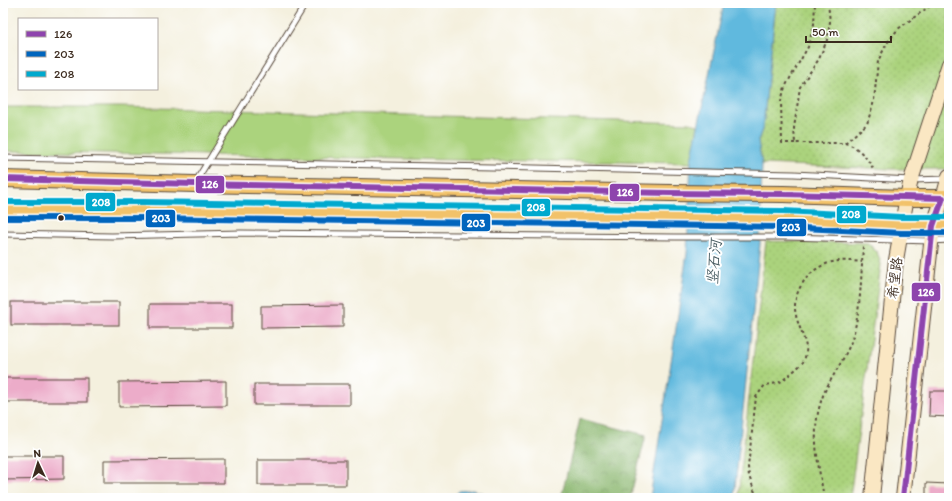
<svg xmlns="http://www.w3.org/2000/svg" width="952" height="501" font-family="Itim,'LXGW WenKai TC',sans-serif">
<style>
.grass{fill:#abd37d;stroke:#737e4e}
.forest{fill:url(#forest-crowns);stroke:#627045}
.park{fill:url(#park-dots);stroke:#737e4e}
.water{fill:#61b9de;stroke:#4e727e}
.building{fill:#ecacc9}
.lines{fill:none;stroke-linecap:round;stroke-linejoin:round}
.service-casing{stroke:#57483b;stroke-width:7}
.secondary-casing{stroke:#57483b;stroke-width:16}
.primary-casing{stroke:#57483b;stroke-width:18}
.path{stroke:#57483b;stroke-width:2;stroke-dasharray:3 3;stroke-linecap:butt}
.service{stroke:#fff;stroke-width:5}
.secondary{stroke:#fae7c3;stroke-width:14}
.primary{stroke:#f2c26a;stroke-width:16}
.bus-1-casing{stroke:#fff;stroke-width:9}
.bus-2-casing{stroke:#fff;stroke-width:9}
.bus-3-casing{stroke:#fff;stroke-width:9}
.bus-1{stroke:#8e44ad;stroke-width:6}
.bus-2{stroke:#0065bd;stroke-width:6}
.bus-3{stroke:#00a9ce;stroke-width:6}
.bus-dot{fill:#3b2a1e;stroke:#fff;stroke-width:1.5}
.labels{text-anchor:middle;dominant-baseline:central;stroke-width:4;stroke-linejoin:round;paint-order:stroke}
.street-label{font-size:14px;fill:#3b2a1e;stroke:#fff}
.water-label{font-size:15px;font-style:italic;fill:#485c61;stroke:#fff}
.line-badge{stroke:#fff;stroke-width:1.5}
.badge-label{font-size:11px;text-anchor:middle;font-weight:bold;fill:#fff}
</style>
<defs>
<pattern id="forest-crowns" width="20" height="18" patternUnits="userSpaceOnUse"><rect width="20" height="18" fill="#88b56c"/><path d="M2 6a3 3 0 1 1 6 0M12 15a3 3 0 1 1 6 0" fill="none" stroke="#709358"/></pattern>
<pattern id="park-dots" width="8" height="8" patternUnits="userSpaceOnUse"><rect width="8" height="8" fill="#abd37d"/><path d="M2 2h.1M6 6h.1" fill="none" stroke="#94b56c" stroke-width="1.8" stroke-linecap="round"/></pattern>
</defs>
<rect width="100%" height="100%" fill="#fff"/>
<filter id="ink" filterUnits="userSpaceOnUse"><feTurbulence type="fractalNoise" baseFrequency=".025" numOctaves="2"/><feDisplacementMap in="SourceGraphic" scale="8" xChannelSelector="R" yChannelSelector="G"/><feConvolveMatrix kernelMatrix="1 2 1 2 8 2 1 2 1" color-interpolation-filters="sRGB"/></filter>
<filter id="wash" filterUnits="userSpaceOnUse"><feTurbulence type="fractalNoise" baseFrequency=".012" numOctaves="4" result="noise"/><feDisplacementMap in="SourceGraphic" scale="16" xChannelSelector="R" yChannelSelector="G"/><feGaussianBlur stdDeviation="0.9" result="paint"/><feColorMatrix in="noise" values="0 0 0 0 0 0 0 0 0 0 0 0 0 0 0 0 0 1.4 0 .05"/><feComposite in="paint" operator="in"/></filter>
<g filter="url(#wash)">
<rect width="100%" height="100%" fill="#f4f0de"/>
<path class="grass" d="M3,107H122L690,123L698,125L691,163L456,160L5,151L3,150Z"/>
<path class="forest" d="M580,419L646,435L630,498H561Z"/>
<g class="park">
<path d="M776,3H949V169H892L762,164L758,141L763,127Z"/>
<path d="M766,241L868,243L877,252L881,264L850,498H738Z"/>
</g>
<g class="water">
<path d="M724,3H776L763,127L758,141L762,164L760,244L734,498H650L671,362L687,253L691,160Z"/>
<path d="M473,490L498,498H452L459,491Z"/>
</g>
<g id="blocks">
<g class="building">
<rect x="11" y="302" width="108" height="23"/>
<rect x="150" y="304" width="82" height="24"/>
<path d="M343,305V327L261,328V306Z"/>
<rect x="3" y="378" width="84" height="24"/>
<path d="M226,381V406L119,407V382Z"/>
<rect x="254" y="384" width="96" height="21"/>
<path d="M930,391H949V417L929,416Z"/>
<path d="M3,456H64V479L3,480Z"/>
<path d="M224,459V483H104V460Z"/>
<rect x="258" y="460" width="88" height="25"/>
<path d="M926,483L949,484V498H926Z"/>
</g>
</g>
</g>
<g filter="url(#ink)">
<use href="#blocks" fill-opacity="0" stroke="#57483b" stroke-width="1"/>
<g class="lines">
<defs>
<g id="service">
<path d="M3,158L492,167L794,174L911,180L948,179"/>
<path d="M196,181L306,3"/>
<path d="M3,234L112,236L241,233L676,237H786L931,241L949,240"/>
</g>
<g id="secondary">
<path d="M872,498L896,260C901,233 904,207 911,180L949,64"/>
<path d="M903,498L933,226L943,198L949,176"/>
</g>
<g id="primary">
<path d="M3,179L194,184L670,193L783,194L906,198H949"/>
<path d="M3,210H144L783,219L901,225H949"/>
</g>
</defs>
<use href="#service" class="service-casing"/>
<use href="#secondary" class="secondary-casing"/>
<use href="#primary" class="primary-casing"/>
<g class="path">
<path d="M828,3L830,22L827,40L819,59L800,87L794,128L795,143H845C859,147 867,158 874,170"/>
<path d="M795,143H782L781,101L785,87L808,47L814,24L815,3"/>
<path d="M845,143L867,124L874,101L878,61L887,43L898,29L934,3"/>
<path d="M757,498L749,476L748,467L756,397L765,385C770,384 776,384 780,382C785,379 800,366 803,362C805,359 807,351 806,347C804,335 796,322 795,309C794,288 811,267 832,262C842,260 852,261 862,262"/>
<path d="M824,498C818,461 809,430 824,393C832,376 844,360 851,342C861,313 861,277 863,246"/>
</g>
<use href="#service" class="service"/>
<use href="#secondary" class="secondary"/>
<use href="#primary" class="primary"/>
<defs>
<path id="bus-1" d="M3,179L194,184L670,193L783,194L943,198L933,226L903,498"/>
<path id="bus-2" d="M3,218H144L783,227L901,233H949"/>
<path id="bus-3" d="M3,202H144L783,211L901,217H949"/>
</defs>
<use href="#bus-1" class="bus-1-casing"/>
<use href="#bus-2" class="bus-2-casing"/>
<use href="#bus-3" class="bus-3-casing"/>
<use href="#bus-1" class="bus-1"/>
<use href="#bus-2" class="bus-2"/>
<use href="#bus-3" class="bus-3"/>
</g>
</g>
<circle class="bus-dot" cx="61" cy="218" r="3.5"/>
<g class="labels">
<g class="street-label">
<text transform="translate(895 278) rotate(-83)">希望路</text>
</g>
<g class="water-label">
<text transform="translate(714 262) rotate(-85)">竖石河</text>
</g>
</g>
<g class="line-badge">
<rect x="195" y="175" width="30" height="19" rx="4" fill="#8e44ad"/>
<rect x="609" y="183" width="31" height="19" rx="4" fill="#8e44ad"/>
<rect x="85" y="192" width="31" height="20" rx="4" fill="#00a9ce"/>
<rect x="521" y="198" width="30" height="19" rx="4" fill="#00a9ce"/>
<rect x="836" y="205" width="31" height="19" rx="4" fill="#00a9ce"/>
<rect x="145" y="209" width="31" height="19" rx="4" fill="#0065bd"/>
<rect x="461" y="213" width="30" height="19" rx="4" fill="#0065bd"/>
<rect x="776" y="218" width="31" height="19" rx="4" fill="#0065bd"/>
<rect x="911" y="282" width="30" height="20" rx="4" fill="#8e44ad"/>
</g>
<g class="badge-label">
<text x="210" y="188">126</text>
<text x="625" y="196">126</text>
<text x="101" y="206">208</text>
<text x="536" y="211">208</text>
<text x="851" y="218">208</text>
<text x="161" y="222">203</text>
<text x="476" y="227">203</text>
<text x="791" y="231">203</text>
<text x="926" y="296">126</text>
</g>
<rect width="952" height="501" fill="none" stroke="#fff" stroke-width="16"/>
<rect x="18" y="18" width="140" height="72" fill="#ffffff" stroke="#b1aaa5"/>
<rect x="26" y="31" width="20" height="6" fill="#8e44ad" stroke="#b1aaa5"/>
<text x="54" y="38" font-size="12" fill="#3b2a1e">126</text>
<rect x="26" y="51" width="20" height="6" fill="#0065bd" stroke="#b1aaa5"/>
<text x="54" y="58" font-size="12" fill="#3b2a1e">203</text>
<rect x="26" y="71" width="20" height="6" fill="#00a9ce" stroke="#b1aaa5"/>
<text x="54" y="78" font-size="12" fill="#3b2a1e">208</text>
<g transform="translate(38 463) rotate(356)" stroke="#ffffff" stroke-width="3" paint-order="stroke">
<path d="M0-3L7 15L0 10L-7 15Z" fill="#3b2a1e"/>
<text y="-6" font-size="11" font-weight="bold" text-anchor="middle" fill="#3b2a1e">N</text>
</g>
<path d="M806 36v6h85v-6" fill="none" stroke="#3b2a1e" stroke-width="2"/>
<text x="812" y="36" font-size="12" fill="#3b2a1e" stroke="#ffffff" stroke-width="3" paint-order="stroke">50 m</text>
</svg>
